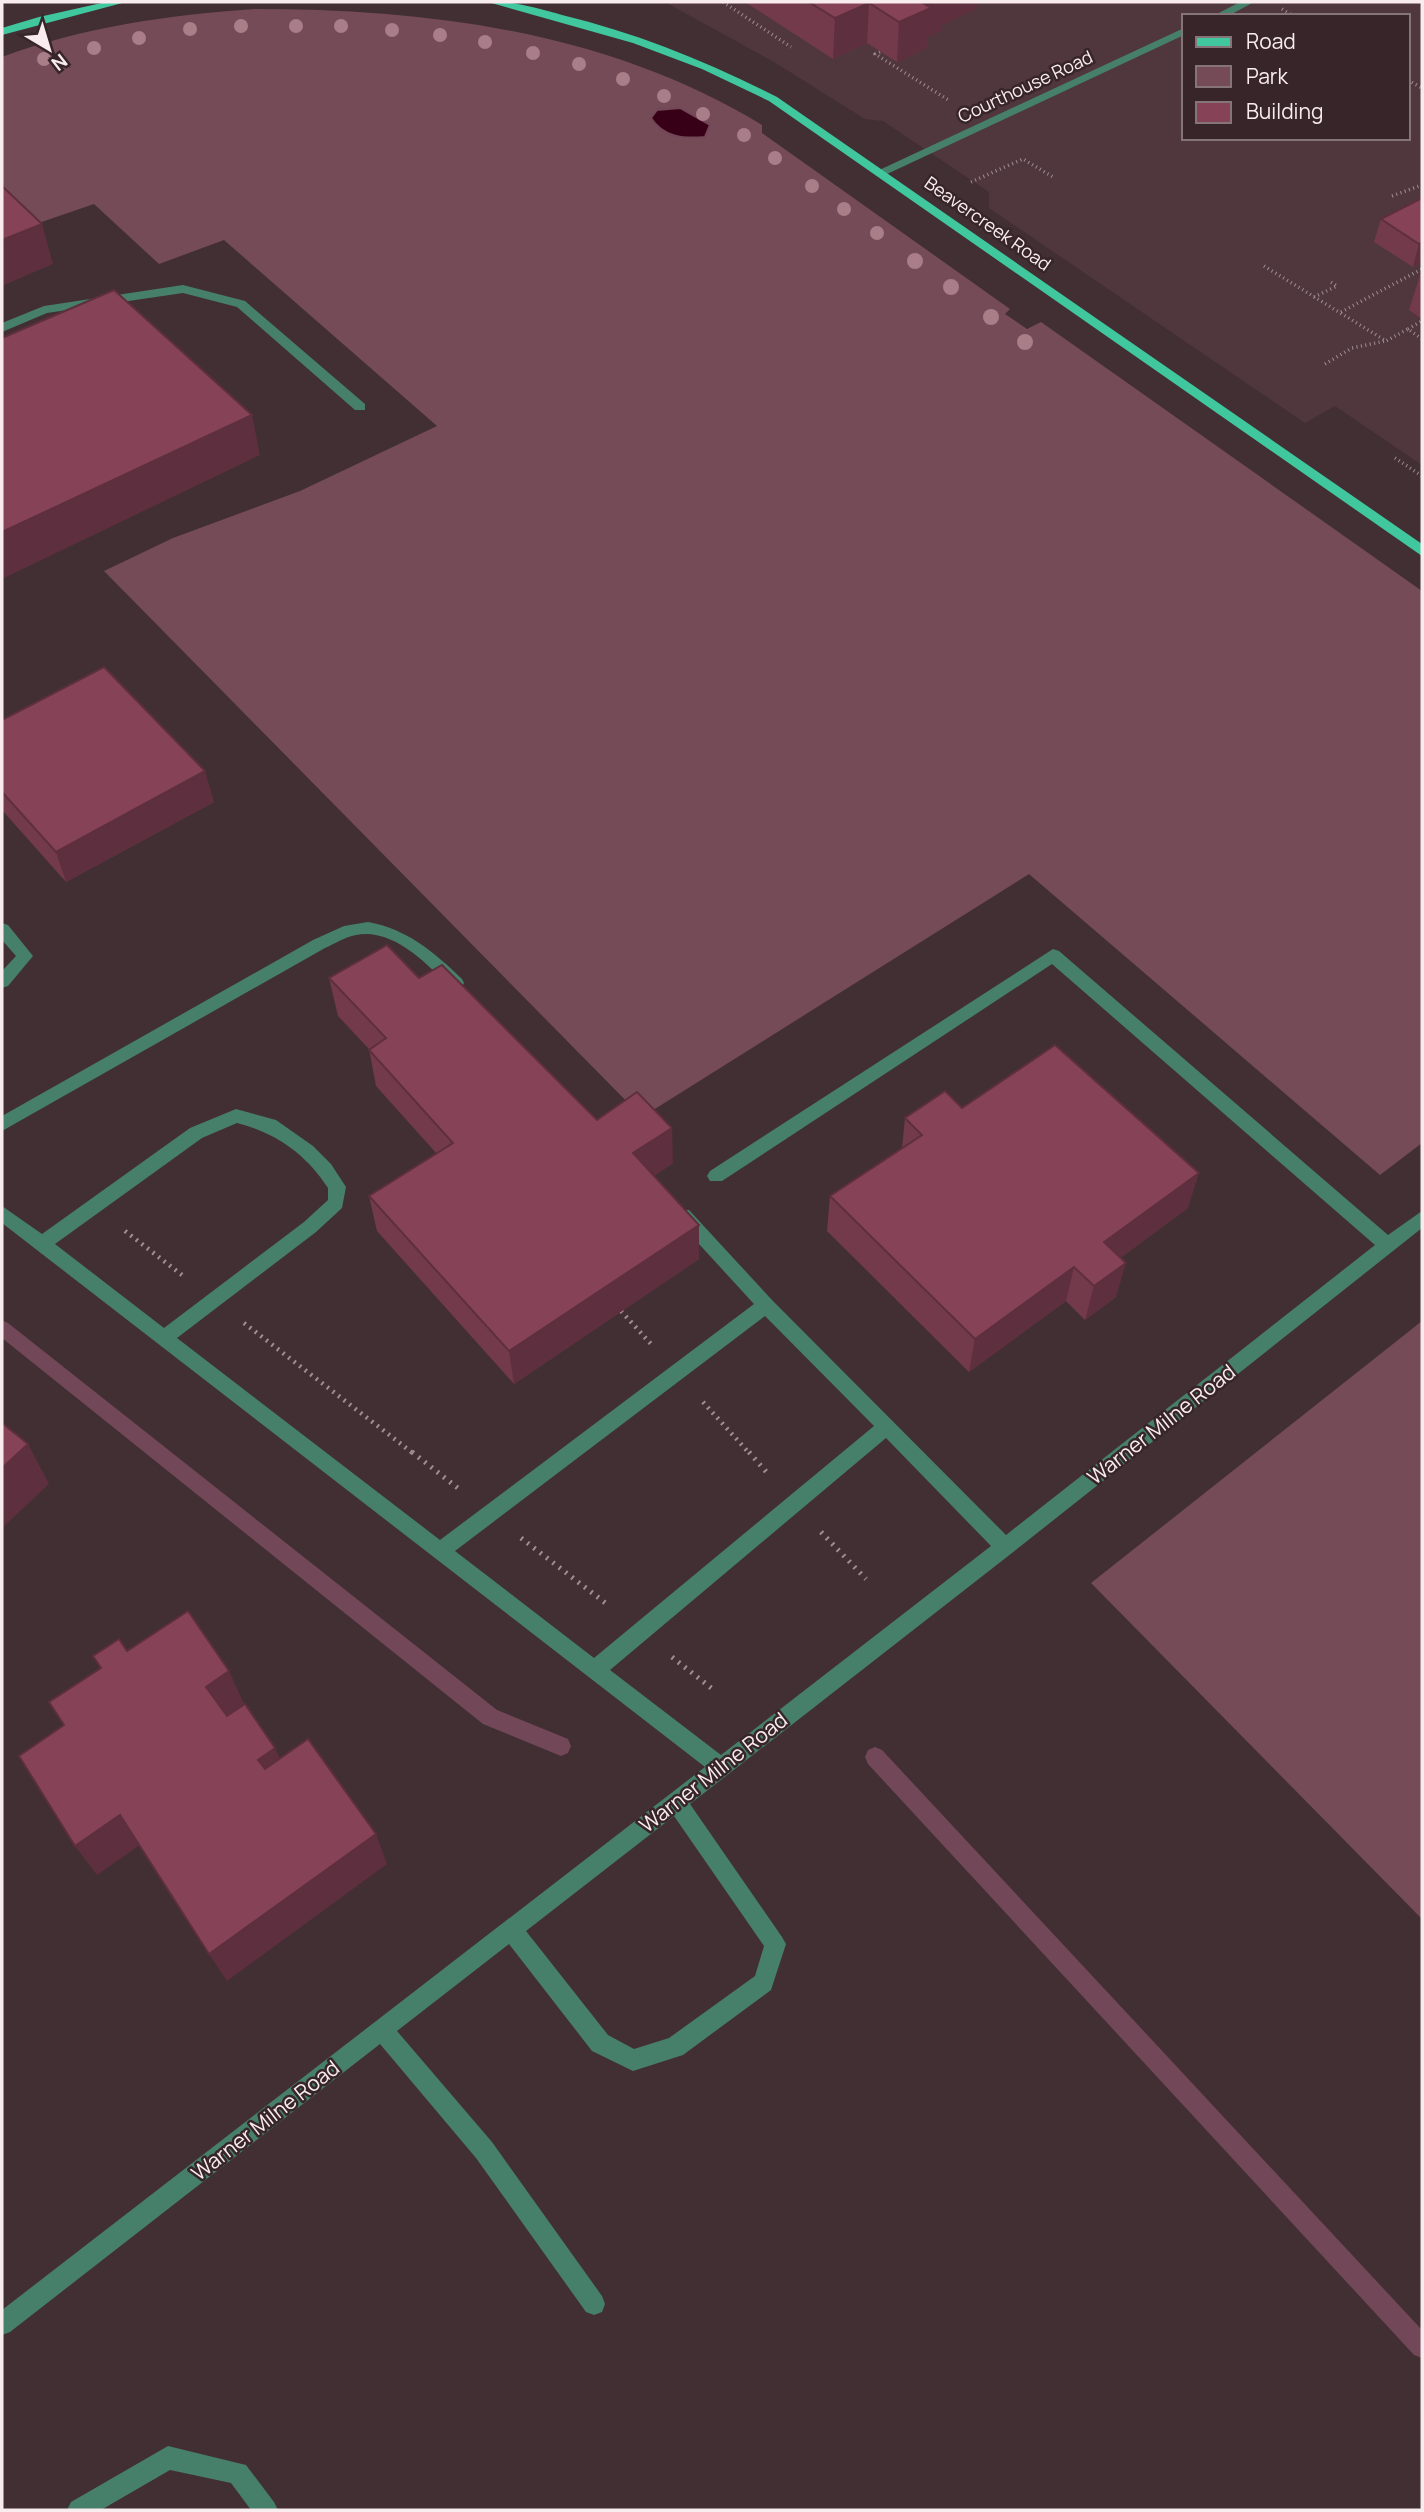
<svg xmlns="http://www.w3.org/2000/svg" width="1424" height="2512" font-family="Manrope,sans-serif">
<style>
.built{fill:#50373e;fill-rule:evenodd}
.green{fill:#744b57}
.water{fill:#380016;stroke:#724757;stroke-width:2}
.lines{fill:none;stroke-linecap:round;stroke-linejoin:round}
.stream{fill:#724757;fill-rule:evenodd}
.path-far2{stroke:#9e8e92;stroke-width:3.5;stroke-dasharray:1 3.5;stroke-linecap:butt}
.path-far1{stroke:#9e8e92;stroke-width:4.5;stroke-dasharray:2 5;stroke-linecap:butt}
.path{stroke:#9e8e92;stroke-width:5;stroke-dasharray:2 6;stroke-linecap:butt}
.minor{fill:#467f6a;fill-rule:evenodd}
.major{fill:#41c79d;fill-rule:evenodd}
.tree{fill:#a97e89}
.wall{fill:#733a4c}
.shaded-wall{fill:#5e2f3e}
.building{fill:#864358;stroke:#5e2f3e;stroke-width:2}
.labels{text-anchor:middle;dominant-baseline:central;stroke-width:5;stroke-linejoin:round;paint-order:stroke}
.far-street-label{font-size:18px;fill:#f9ecef;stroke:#37252a}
.street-label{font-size:21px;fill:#f9ecef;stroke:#37252a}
</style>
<rect width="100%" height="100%" fill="#422f34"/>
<path class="built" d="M665,2H1422V465L1335,406L1305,423L989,208V192L883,121L865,119L774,62ZM1184,16H1408V138H1184Z"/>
<g class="green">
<path d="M255,9C431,9 609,32 762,125V133L1010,309L1005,314L1027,329L1041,322L1422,591V1143L1380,1175L1029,874L642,1117L104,571L173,538L300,491L437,426L224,240L159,264L94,204L27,227L2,205V57C83,27 168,15 255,9Z"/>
<path d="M1422,1321V1919L1091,1583Z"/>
</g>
<path class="water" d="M680,108L710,125L705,137C683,139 663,137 651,118L657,110Z"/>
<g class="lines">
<g class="stream">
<path d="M2,1320L8,1323L497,1710L568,1739L571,1746L568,1753L561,1756L483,1724L2,1338Z"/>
<path d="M875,1747L882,1750L1422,2330V2358L1414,2355L868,1764L865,1757L868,1750Z"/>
</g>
<g class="path-far2">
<path d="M723,2L791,47"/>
<path d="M1282,9L1293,16"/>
<path d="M880,52L875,54L950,101"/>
<path d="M1408,80L1422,88"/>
<path d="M971,182L1023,159L1053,177"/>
<path d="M1392,196L1422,185"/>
<path d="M1264,266L1386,341L1408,329L1422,339"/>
<path d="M1314,297L1337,286L1329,281"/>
<path d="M1341,312L1422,269"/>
<path d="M1408,329L1422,321"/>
<path d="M1325,364L1352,348L1385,341"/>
<path d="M1395,458L1422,476"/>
</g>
<g class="path-far1">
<path d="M125,1231L182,1275"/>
<path d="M621,1311L651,1344"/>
<path d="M244,1323L414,1454"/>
<path d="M703,1402L750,1454"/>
</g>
<g class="path">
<path d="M412,1452L459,1489"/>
<path d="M749,1452L768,1474"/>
<path d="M821,1532L866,1579"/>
<path d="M521,1538L608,1605"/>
<path d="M672,1657L715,1691"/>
</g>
<g class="minor">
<path d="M1240,2H1254L1228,16H1213Z"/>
<path d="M1184,28V35L885,175L875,172Z"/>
<path d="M183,285L245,301L365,404V410H355L237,307L183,293L47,313L2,332V323L44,306Z"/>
<path d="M368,922C407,929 434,952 462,979L464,983L462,987H450C426,963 393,928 356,935C345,937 334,944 325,948L2,1131V1116L313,940L344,926Z"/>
<path d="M2,923L8,925L33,956L8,986L2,988V971L16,956L2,940Z"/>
<path d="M1053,949L1059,951L1388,1235L1422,1211V1228L1012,1553L690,1804L782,1937L786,1944L771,1990L683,2055L633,2071L592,2051L509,1944L397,2031L492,2142L602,2296L605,2304L602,2312L594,2315L586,2312L476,2158L380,2044L10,2332L2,2335V2310L705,1767L2,1223V1206L42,1234L190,1128L236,1109L276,1120L313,1146L331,1164L346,1187L342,1208L316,1232L177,1338L440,1540L754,1304L677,1220L674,1215L677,1210H689L772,1300L1006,1535L1375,1245L1052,964L722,1181H710L707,1176L710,1171ZM237,1123C276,1133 306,1154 328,1188V1200L304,1222L164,1328L55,1244L202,1138ZM765,1316L874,1426L594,1658L455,1551ZM886,1438L991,1546L721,1755L610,1670ZM674,1816L764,1946L755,1976L669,2038L634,2049L608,2035L526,1931Z"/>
<path d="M168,2446L246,2465L274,2502L278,2510H251L231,2483L170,2470L101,2510H67L71,2502Z"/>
</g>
<g class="major">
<path d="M106,2H126L2,35V28L39,17Z"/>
<path d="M488,2C514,1 538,8 562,15C637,33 708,62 777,97L1422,544V556L769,101L702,69L633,43Z"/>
</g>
</g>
<g class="tree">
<circle cx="241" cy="26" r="7"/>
<circle cx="296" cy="26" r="7"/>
<circle cx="341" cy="26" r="7"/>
<circle cx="190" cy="29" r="7"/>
<circle cx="392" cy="30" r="7"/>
<circle cx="440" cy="35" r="7"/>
<circle cx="139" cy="38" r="7"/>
<circle cx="485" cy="42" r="7"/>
<circle cx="94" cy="48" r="7"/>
<circle cx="533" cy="53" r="7"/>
<circle cx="44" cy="59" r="7"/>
<circle cx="579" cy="64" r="7"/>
<circle cx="623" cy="79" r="7"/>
<circle cx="664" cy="96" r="7"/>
<circle cx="703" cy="114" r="7"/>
<circle cx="744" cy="135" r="7"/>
<circle cx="775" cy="158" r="7"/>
<circle cx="812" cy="186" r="7"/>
<circle cx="844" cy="209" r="7"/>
<circle cx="877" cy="233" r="7"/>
<circle cx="915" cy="261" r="8"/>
<circle cx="951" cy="287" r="8"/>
<circle cx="991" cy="317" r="8"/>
<circle cx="1025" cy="342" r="8"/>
</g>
<g class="wall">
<path d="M745,2H977L976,9L941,25V31L928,37L927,48L897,62L867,43L833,59Z"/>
<path d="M1422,198V262L1413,267L1374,242L1381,219Z"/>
<path d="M1422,269V319L1409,310Z"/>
<path d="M2,720L214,802L66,882L2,810Z"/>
<path d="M329,978H419L597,1120L673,1163L654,1176L699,1259L514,1384L377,1231L369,1196L437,1154L376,1086L369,1049L338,1016Z"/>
<path d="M962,1108L1188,1208L1120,1258L1116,1297L1085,1320L1066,1301L969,1372L827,1231L830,1196L902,1148L905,1118Z"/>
</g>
<g class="shaded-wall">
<path d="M920,2H977L976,9L941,25V31L928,37L927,48L897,62L899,22Z"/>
<path d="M869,3L867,43L833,59L835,18Z"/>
<path d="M42,224L53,264L2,286V240Z"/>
<path d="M1422,242V262L1413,267L1419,244Z"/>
<path d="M252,415L260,455L2,579V532Z"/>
<path d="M205,771L214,802L66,882L56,852Z"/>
<path d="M672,1128L673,1163L635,1189L633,1153Z"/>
<path d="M1199,1173L1188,1208L1095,1276L1104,1242Z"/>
<path d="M699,1225V1259L514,1384L509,1351Z"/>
<path d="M1126,1263L1116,1297L1085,1320L1094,1286Z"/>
<path d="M1074,1267L1066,1301L969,1372L975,1339Z"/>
<path d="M28,1444L49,1484L2,1528V1468Z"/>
<path d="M229,1671L245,1706L223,1721L206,1687Z"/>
<path d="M275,1748L290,1780L273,1792L258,1760Z"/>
<path d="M120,1815L140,1845L97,1875L75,1846Z"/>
<path d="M376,1834L387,1864L227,1981L209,1954Z"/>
</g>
<g class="building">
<path d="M809,2H921L931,8L899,22L869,3L835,18Z"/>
<path d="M2,186L42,224L2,240Z"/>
<path d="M1422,198V242L1419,244L1381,219Z"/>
<path d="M114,290L252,415L2,532V338Z"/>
<path d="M104,667L205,771L56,852L2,792V720Z"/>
<path d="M387,945L419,978L442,965L597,1120L637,1092L672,1128L633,1153L699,1225L509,1351L369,1196L453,1143L369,1050L386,1038L329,978Z"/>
<path d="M1055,1045L1199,1173L1104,1242L1126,1263L1094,1286L1074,1267L975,1339L830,1196L922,1135L905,1118L945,1091L962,1108Z"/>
<path d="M2,1423L28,1444L2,1468Z"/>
<path d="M188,1611L229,1671L206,1687L227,1716L245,1704L275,1748L258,1760L265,1769L308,1739L376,1834L209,1954L120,1815L75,1846L19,1756L64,1725L49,1702L101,1668L93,1656L119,1639L127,1651Z"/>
</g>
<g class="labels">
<g class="far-street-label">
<text transform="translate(1025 86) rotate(-25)">Courthouse Road</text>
<text transform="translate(988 223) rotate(35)">Beavercreek Road</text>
</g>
<g class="street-label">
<text transform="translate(1161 1424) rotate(-38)">Warner Milne Road</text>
<text transform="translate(713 1772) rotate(-38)">Warner Milne Road</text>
<text transform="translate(265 2120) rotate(-38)">Warner Milne Road</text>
</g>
</g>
<rect width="1424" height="2512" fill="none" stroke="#f9ecef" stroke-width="7"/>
<rect x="1182" y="14" width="228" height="126" fill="#37252a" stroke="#857579" stroke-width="2"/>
<rect x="1196" y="37" width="35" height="10" fill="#41c79d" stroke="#857579" stroke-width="2"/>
<text x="1246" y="49" font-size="21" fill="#f9ecef">Road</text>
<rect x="1196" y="66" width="35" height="21" fill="#744b57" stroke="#857579" stroke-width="2"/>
<text x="1246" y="84" font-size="21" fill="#f9ecef">Park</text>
<rect x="1196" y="102" width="35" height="21" fill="#864358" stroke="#857579" stroke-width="2"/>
<text x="1246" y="119" font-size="21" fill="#f9ecef">Building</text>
<g transform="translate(49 49) rotate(142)" stroke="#37252a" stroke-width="5" paint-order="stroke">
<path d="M0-5L12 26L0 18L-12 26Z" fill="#f9ecef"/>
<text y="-10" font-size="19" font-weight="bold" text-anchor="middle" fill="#f9ecef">N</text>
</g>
</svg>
